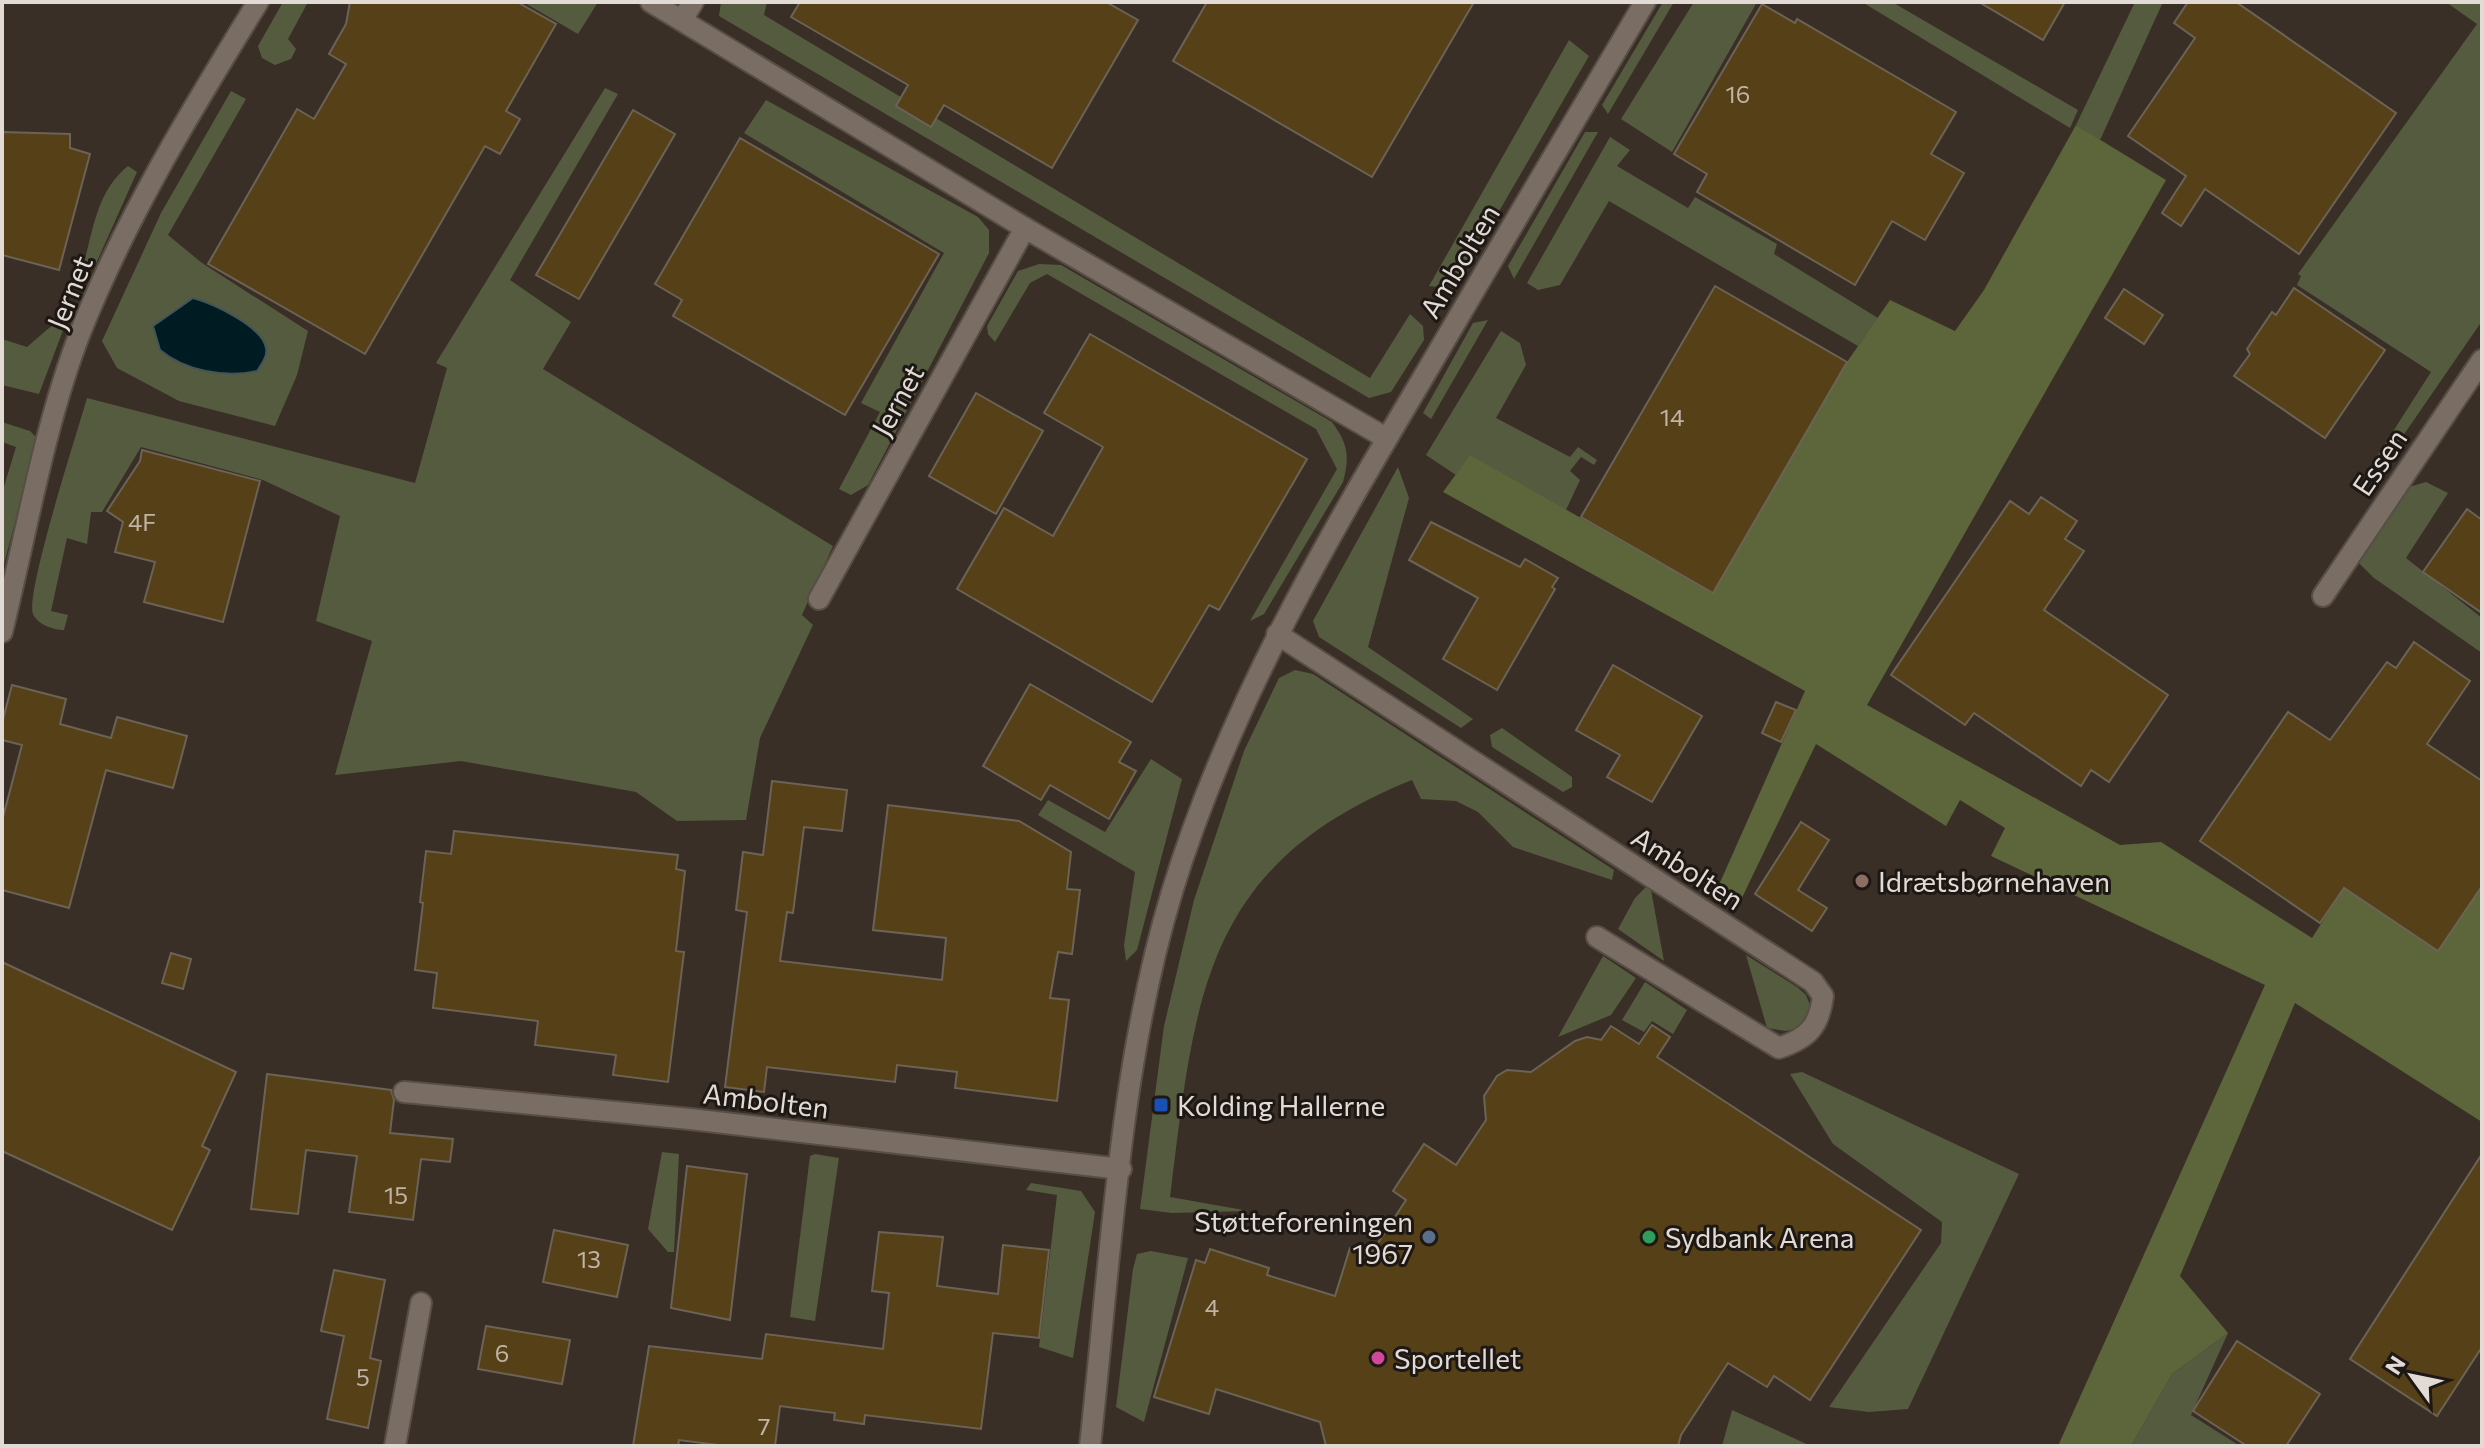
<svg xmlns="http://www.w3.org/2000/svg" width="2484" height="1448" font-family="Commissioner,sans-serif">
<style>
.green{fill:#555b3f}
.forest{fill:#5d663b}
.water{fill:#001c23;stroke:#445558;stroke-width:2}
.building{fill:#564017;stroke:#6b6356;stroke-width:2}
.lines{fill:none;stroke-linecap:round;stroke-linejoin:round}
.minor-casing{stroke:#574e46;stroke-width:24}
.minor{stroke:#7a6e64;stroke-width:20}
.education-dot{fill:#8d6e63;stroke:#1d1814;stroke-width:3}
.transit-dot{fill:#1a4fb4;stroke:#1d1814;stroke-width:3}
.service-dot{fill:#5c6f8a;stroke:#1d1814;stroke-width:3}
.leisure-dot{fill:#2e9e5b;stroke:#1d1814;stroke-width:3}
.hotel-dot{fill:#d1479c;stroke:#1d1814;stroke-width:3}
.labels{text-anchor:middle;dominant-baseline:central;stroke-width:6;stroke-linejoin:round;paint-order:stroke}
.number-label{font-size:24px;fill:#bfb4a6}
.street-label{font-size:28px;fill:#e2dad5;stroke:#1d1814}
.poi-label{font-size:28px;fill:#e2dad5;stroke:#1d1814;text-anchor:start}
</style>
<rect width="100%" height="100%" fill="#3a2f26"/>
<g class="green">
<path d="M283,2H308L288,39L296,49L291,59L275,65L262,58L258,46Z"/>
<path d="M523,2H598L578,34Z"/>
<path d="M721,2H767L764,15L1370,378L1410,314L1423,326L1424,340L1391,392L1369,398L719,16Z"/>
<path d="M1663,2H1674L1608,114L1602,105Z"/>
<path d="M1694,2H1757L1672,152L1621,119Z"/>
<path d="M1862,2H1892L2078,110L2070,128Z"/>
<path d="M2135,2H2163L2100,140L2076,125Z"/>
<path d="M2446,2L2482,3V321L2385,462L2376,458L2431,372L2297,285L2301,276L2298,274L2477,24Z"/>
<path d="M1569,40L1589,56L1454,289L1429,286Z"/>
<path d="M605,88L618,94L510,280L571,322L543,369L833,546L802,615L813,625L760,738L746,820L677,821L636,792L461,761L335,775L372,641L316,621L340,516L263,480L141,447L102,512H91L87,544L67,538L51,611L68,615L64,630C54,630 38,625 33,614C25,593 78,430 87,398L415,483L447,368L436,363Z"/>
<path d="M231,91L246,99L168,235L202,263L308,331L297,375L275,426L179,401L117,368L102,341L161,213Z"/>
<path d="M766,100L978,217L989,230V253L868,485L851,495L839,489L880,412L861,403L944,253L744,133Z"/>
<path d="M1585,132H1598L1514,279L1508,266Z"/>
<path d="M1610,137L1630,150L1617,166L1688,208L1695,197L1777,244L1774,254L1878,318L1858,346L1609,201L1560,285L1538,290L1527,283Z"/>
<path d="M128,166L137,172L94,268L86,271L83,267C93,230 97,191 128,166Z"/>
<path d="M1039,264L1061,265L1332,422C1348,444 1350,456 1343,482L1264,614L1250,621L1337,469L1316,429L1047,274L1030,283L995,342L988,334L987,326L1018,271Z"/>
<path d="M71,309L39,394L2,385V339L27,347Z"/>
<path d="M1488,320L1431,419L1423,413L1473,323Z"/>
<path d="M1501,331L1520,343L1526,365L1496,418L1570,457L1578,447L1597,460L1594,465L1581,457L1570,471L1580,480L1566,510L1470,456L1456,475L1426,455Z"/>
<path d="M2,422L30,431L37,438L2,572V493L16,447L2,442Z"/>
<path d="M1398,467L1409,498L1368,647L1473,719L1461,728L1319,637L1313,621Z"/>
<path d="M2426,482L2448,493L2406,558L2482,618V653L2374,578L2359,563L2409,487Z"/>
<path d="M1295,670L1313,674L1614,870L1612,880L1513,847L1478,812L1456,801L1421,799L1412,780C1202,864 1195,998 1170,1197L1249,1211L1172,1213L1140,1209L1164,1026L1194,900L1244,751L1279,678Z"/>
<path d="M1502,728L1572,777V787L1563,792L1492,747L1490,735Z"/>
<path d="M1151,759L1182,779L1137,950L1126,961L1124,945L1135,872L1038,815L1048,800L1105,832Z"/>
<path d="M1646,887L1651,890L1664,961L1618,929L1635,898Z"/>
<path d="M1746,955L1797,987L1806,995L1814,1015L1807,1026L1786,1031L1767,1028Z"/>
<path d="M1603,956L1636,978L1611,1015L1558,1037Z"/>
<path d="M1645,982L1687,1010L1673,1034L1652,1021L1644,1032L1622,1020Z"/>
<path d="M1802,1072L2019,1174L1908,1409L1869,1412L1829,1407L1941,1243L1942,1222L1833,1144L1790,1074Z"/>
<path d="M662,1152L679,1154L674,1252H668L648,1229Z"/>
<path d="M815,1154L839,1158L815,1321L790,1317L810,1156Z"/>
<path d="M1031,1183L1081,1191L1095,1212L1073,1358L1039,1347L1057,1195L1026,1190Z"/>
<path d="M1151,1251L1188,1258L1144,1422L1116,1407L1133,1269L1137,1254Z"/>
<path d="M2228,1333L2191,1415L2240,1446H2131L2172,1374Z"/>
<path d="M1732,1410L1811,1446H1722Z"/>
</g>
<path class="forest" d="M2076,125L2166,180L1867,705L2120,845L2161,842L2312,938L2344,888L2438,951L2482,886V1122L2295,1003L2180,1276L2228,1333L2172,1374L2131,1446H2058L2265,985L1991,856L2005,828L1960,800L1946,826L1816,744L1738,906L1718,887L1805,691L1443,492L1470,455L1713,593L1847,362L1890,300L1955,331L1984,290Z"/>
<path class="water" d="M193,298C212,303 262,326 266,348C268,356 261,365 257,371C225,378 185,371 160,350L153,326Z"/>
<g class="building">
<path d="M350,2H517L556,24L506,111L520,119L500,154L485,146L365,354L208,264L297,109L314,119L346,64L329,54L346,24Z"/>
<path d="M800,2H1106L1138,20L1052,168L944,105L931,127L896,106L908,85L791,17Z"/>
<path d="M1207,2H1474L1372,177L1173,61Z"/>
<path d="M1979,2H2065L2043,40Z"/>
<path d="M2188,2H2236L2396,113L2299,254L2205,189L2181,226L2162,213L2186,176L2128,136L2195,38L2174,23Z"/>
<path d="M1762,4L1795,23L1797,19L1956,112L1931,154L1964,173L1925,240L1892,221L1855,285L1697,192L1707,174L1674,154Z"/>
<path d="M633,110L675,134L579,299L536,275Z"/>
<path d="M2,132L70,134V148L90,154L59,270L2,255Z"/>
<path d="M740,138L939,254L845,415L673,316L682,300L655,284Z"/>
<path d="M1715,286L1847,362L1713,593L1581,517Z"/>
<path d="M2294,288L2385,350L2325,438L2234,376L2250,354L2247,349L2272,312L2276,315Z"/>
<path d="M2124,289L2163,315L2144,344L2105,318Z"/>
<path d="M1090,334L1307,459L1219,610L1209,605L1152,702L957,589L1004,508L1053,536L1103,447L1044,413Z"/>
<path d="M976,393L1043,431L996,514L929,476Z"/>
<path d="M142,450L260,481L223,622L144,602L155,562L115,552L123,522L107,511L140,461Z"/>
<path d="M2041,497L2077,521L2065,539L2084,551L2044,610L2168,695L2109,782L2091,770L2081,786L1974,713L1965,725L1891,675L2010,501L2029,514Z"/>
<path d="M2467,509L2482,520V613L2423,572Z"/>
<path d="M1431,522L1520,567L1525,559L1558,578L1552,587L1555,589L1497,690L1443,659L1478,598L1409,560Z"/>
<path d="M2414,642L2470,681L2427,744L2482,781V886L2438,951L2344,888L2320,923L2200,841L2288,712L2330,740L2387,662L2396,668Z"/>
<path d="M1613,665L1702,716L1652,802L1607,777L1620,755L1576,730Z"/>
<path d="M1030,684L1131,742L1119,762L1136,771L1109,819L1050,785L1041,800L983,766Z"/>
<path d="M12,685L66,699L60,724L111,738L117,717L187,736L173,788L106,770L69,908L2,890V821L22,745L2,740V723Z"/>
<path d="M1776,702L1796,710L1781,742L1762,733Z"/>
<path d="M772,781L847,790L842,831L804,827L793,913L787,912L780,961L942,980L946,938L873,930L888,805L1019,821L1071,852L1067,889L1080,890L1072,954L1058,952L1050,998L1069,1000L1057,1101L955,1088L957,1072L897,1065L895,1082L767,1067L764,1092L725,1087L747,912L736,910L743,852L763,855Z"/>
<path d="M1801,822L1829,840L1798,890L1827,908L1812,931L1755,894Z"/>
<path d="M454,831L678,855L676,869L685,871L676,951L684,952L668,1082L613,1075L616,1055L535,1045L538,1021L433,1008L437,973L415,970L423,903L420,902L426,851L451,854Z"/>
<path d="M171,953L191,959L183,989L162,983Z"/>
<path d="M2,962L236,1072L202,1146L210,1150L172,1230L2,1151Z"/>
<path d="M1652,1025L1670,1037L1657,1057L1921,1230L1810,1400L1774,1376L1767,1387L1728,1363L1681,1435L1678,1446H1326L1320,1422L1216,1389L1209,1414L1154,1397L1196,1260L1205,1263L1210,1249L1269,1268L1267,1275L1335,1296L1350,1248L1370,1255L1406,1200L1393,1191L1424,1144L1456,1165L1486,1120L1484,1096L1497,1076L1507,1070L1531,1072L1575,1041L1587,1037L1601,1040L1611,1026L1639,1044Z"/>
<path d="M267,1074L391,1090L394,1100L390,1133L453,1139L450,1162L421,1159L413,1220L349,1212L357,1156L306,1150L298,1214L251,1209Z"/>
<path d="M2482,1154V1347L2437,1416L2350,1359Z"/>
<path d="M687,1166L747,1174L730,1320L671,1308Z"/>
<path d="M554,1230L628,1245L617,1297L543,1282Z"/>
<path d="M879,1232L943,1237L937,1286L998,1294L1003,1245L1049,1250L1039,1338L993,1333L981,1429L865,1415L864,1424L834,1420L835,1413L780,1406L775,1446H726L679,1440L678,1446H633L649,1346L762,1359L766,1334L883,1349L889,1293L872,1291Z"/>
<path d="M334,1270L385,1280L370,1358L381,1361L368,1428L327,1419L344,1336L321,1331Z"/>
<path d="M486,1326L570,1340L562,1384L478,1369Z"/>
<path d="M2237,1341L2320,1394L2286,1446H2247L2193,1411Z"/>
</g>
<g class="lines">
<defs>
<g id="minor">
<path d="M651,2L1025,228L1386,438"/>
<path d="M682,20L693,2"/>
<path d="M2323,596L2482,360"/>
<path d="M819,599L1025,228"/>
<path d="M2,632C26,535 44,426 80,333C127,215 192,109 258,2"/>
<path d="M1277,634L1813,982L1823,996C1819,1027 1808,1038 1779,1048L1597,937"/>
<path d="M404,1092L690,1119L1121,1169"/>
<path d="M395,1446L421,1303"/>
<path d="M1090,1446C1110,1266 1119,1066 1172,892C1228,708 1326,541 1424,376C1497,251 1571,127 1645,2"/>
</g>
</defs>
<use href="#minor" class="minor-casing"/>
<use href="#minor" class="minor"/>
</g>
<circle class="education-dot" cx="1862" cy="881" r="8"/>
<rect class="transit-dot" x="1153" y="1097" width="16" height="16" rx="4"/>
<circle class="service-dot" cx="1429" cy="1237" r="8"/>
<circle class="leisure-dot" cx="1649" cy="1237" r="8"/>
<circle class="hotel-dot" cx="1378" cy="1358" r="8"/>
<g class="labels">
<g class="number-label">
<text x="1738" y="93">16</text>
<text x="1672" y="416">14</text>
<text x="142" y="521">4F</text>
<text x="396" y="1194">15</text>
<text x="589" y="1258">13</text>
<text x="1212" y="1306">4</text>
<text x="502" y="1352">6</text>
<text x="363" y="1376">5</text>
<text x="764" y="1425">7</text>
</g>
<g class="street-label">
<text transform="translate(1459 261) rotate(-59)">Ambolten</text>
<text transform="translate(69 292) rotate(-68)">Jernet</text>
<text transform="translate(897 400) rotate(-61)">Jernet</text>
<text transform="translate(2379 462) rotate(-56)">Essen</text>
<text transform="translate(1688 868) rotate(33)">Ambolten</text>
<text transform="translate(766 1100) rotate(7)">Ambolten</text>
</g>
<g class="poi-label">
<text x="1878" y="881">Idrætsbørnehaven</text>
<text x="1177" y="1105">Kolding Hallerne</text>
<text x="1413" y="1221" text-anchor="end">Støtteforeningen<tspan x="1413" dy="32">1967</tspan></text>
<text x="1665" y="1237">Sydbank Arena</text>
<text x="1394" y="1358">Sportellet</text>
</g>
</g>
<rect width="2484" height="1448" fill="none" stroke="#e2dad5" stroke-width="8"/>
<g transform="translate(2412 1376) rotate(303)" stroke="#1d1814" stroke-width="6" paint-order="stroke">
<path d="M0-6L14 30L0 20L-14 30Z" fill="#e2dad5"/>
<text y="-12" font-size="22" font-weight="bold" text-anchor="middle" fill="#e2dad5">N</text>
</g>
</svg>
